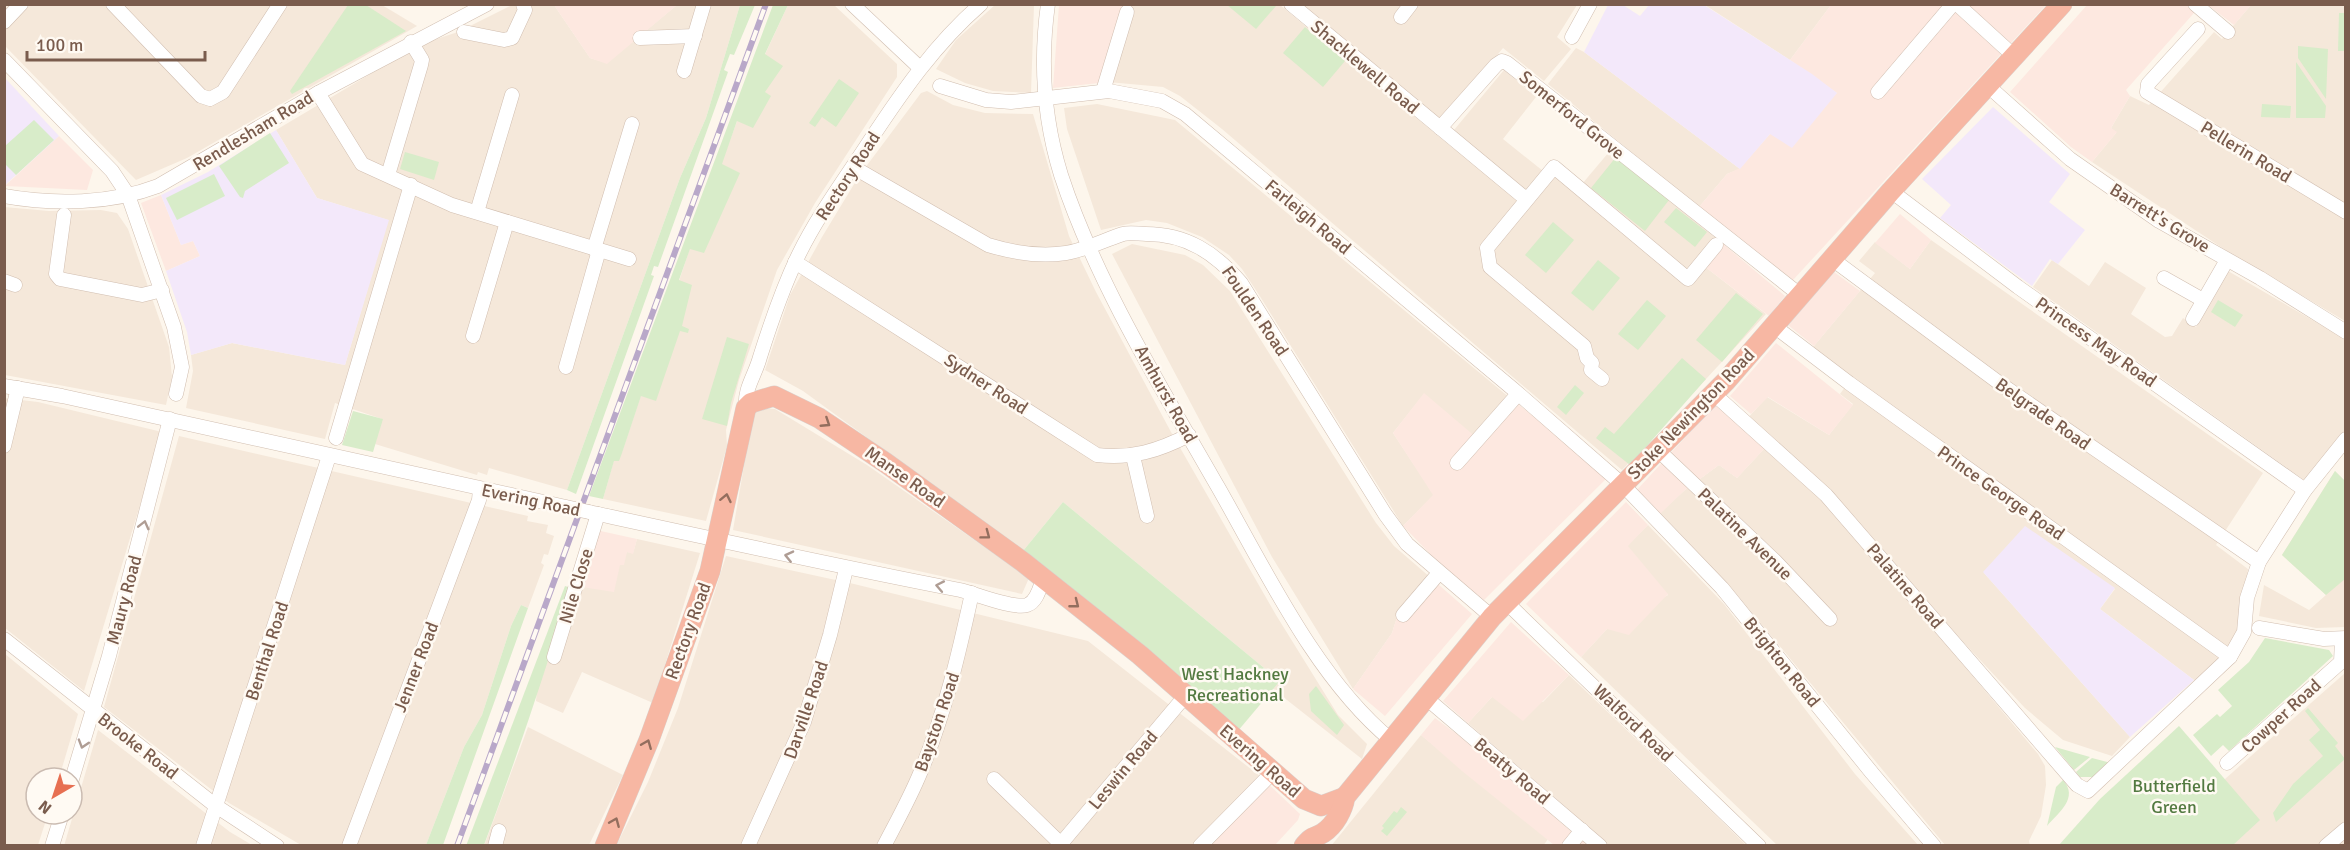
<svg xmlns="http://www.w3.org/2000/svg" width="2350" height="850" font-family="Signika,sans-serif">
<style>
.residential{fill:#f5e8da}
.commercial{fill:#fde8e0}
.education{fill:#f3e8fa}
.green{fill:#d8ecc9}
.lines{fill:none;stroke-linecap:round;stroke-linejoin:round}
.minor-casing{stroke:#d1beb0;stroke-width:15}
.highway-casing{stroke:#dad1cd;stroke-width:21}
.minor{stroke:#fff;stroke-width:14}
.highway{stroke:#f7b7a3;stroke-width:20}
.rail-casing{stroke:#b9a8c9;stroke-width:6}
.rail{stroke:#fffaf3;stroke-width:4;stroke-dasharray:11;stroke-linecap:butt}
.minor-bridge-casing{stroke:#d1beb0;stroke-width:15;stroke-linecap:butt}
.minor-bridge{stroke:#fff;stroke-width:14}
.oneway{stroke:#936e5e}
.oneway2{stroke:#af9d94}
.labels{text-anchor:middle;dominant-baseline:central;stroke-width:5;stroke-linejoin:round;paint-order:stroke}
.street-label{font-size:18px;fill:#7a5c4d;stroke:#fffaf3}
.park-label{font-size:18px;fill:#537a41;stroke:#fffaf3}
</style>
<rect width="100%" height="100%" fill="#fdf6ec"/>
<g class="residential">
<path d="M4,5H382L417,26L187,158L136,180L5,46Z"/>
<path d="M512,5H554L590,58L607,63L677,5H740L706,118L680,178L567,490L489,468L487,475L478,472L477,475L375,444L382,419L335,403L325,439L186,408L193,371L191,355L232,343L345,365L388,220L317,198L276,130L421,44L458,32Z"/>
<path d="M788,5H834L897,64V77L815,203L777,270L739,380L726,430L727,446L706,521L603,499L614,460L622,452L690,248L749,89Z"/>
<path d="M995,5H1034L1031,93L993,91L965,83L936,69L956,40Z"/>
<path d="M1133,5H1280L1454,149L1463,138L1454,130L1504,70L1536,97L1503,139L1543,171L1552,160L1582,184L1609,152L1722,243L1704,266L1766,314L1622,470L1222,129L1180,96L1163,87L1108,82Z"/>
<path d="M1300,5H1577L1557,37L1571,49L1544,81L1503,48L1442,122Z"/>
<path d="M1705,5H1831L1790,60Z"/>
<path d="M2251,5H2345V321L2230,253L2092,162L2116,133L2111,128L2130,96L2149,105L2214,32L2222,39Z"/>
<path d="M1576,48L1584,52L1740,169L1727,174L1699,207L1548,84Z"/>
<path d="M927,91L953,105L985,113L1033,114L1069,236L1096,292L1171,432L1276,615L1338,715L1367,744L1362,759L1273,689L1280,681L1063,502L1023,551L803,391L765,370L790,295L822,237L859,176L921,93Z"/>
<path d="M1097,104L1175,120L1510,398L1477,439L1424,394L1393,433L1434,495L1403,526L1261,298L1242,269L1229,255L1202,237L1167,223L1146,220L1101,230L1067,129L1064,108Z"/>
<path d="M4,207L49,211L101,210L117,213L128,229L169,347L172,377L166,405L5,375Z"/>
<path d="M1931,240L2263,473L2216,545L2248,569L2247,578L2237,636L2218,665L2198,683L2100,609L2115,589L1984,573L2130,737L2112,756L2063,740L2025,708L1826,495L1745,421L1767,397L1829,435L1853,404L1840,394L1848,383L1809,352L1875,273L1859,261L1875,242L1910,269Z"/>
<path d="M1132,244L1185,255L1203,265L1230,291L1376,523L1394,546L1431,578L1397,617L1392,633L1353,689L1272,557L1112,254Z"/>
<path d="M2052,260L2089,286L2105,262L2146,288L2131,314L2165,337L2172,336L2183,318L2196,327L2228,271L2345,339V432L2304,480L2033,287Z"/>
<path d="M4,398L38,402L162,432L84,691L5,628Z"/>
<path d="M754,407L775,409L867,465L1029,578L1022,594L733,530Z"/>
<path d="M179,436L528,516L527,521L548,525L546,533L554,536L548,555L544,554L541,563L544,565L528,608L521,605L511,626L482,715L464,747L426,845H301L229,803L104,707Z"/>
<path d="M1765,448L1831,507L2038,754L2045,766L2046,785L2041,816L2029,841L2030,845H1945L1729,585L1660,513L1685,490L1719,465L1737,478Z"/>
<path d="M2335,471L2345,481V627L2316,628L2259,616L2264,585L2309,610L2326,595L2282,555Z"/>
<path d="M1648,525L1724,604L1855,774L1918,845H1777L1581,657L1607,629L1668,595L1627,546Z"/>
<path d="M637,539L700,553L653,703L582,672L563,713L536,701L537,688L554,640L582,587L620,564L627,552L633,553Z"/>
<path d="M726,556L854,584L1088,641L1261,777L1195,845L616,846L648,782L678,708Z"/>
<path d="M5,654L78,714L59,778H36V814H48L38,845H5Z"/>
<path d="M2345,673V845H2233L2225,779Z"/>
<path d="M1569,675L1701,801L1746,845H1609L1468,723L1492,697L1543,702Z"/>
<path d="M528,727L623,775L589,845L484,846Z"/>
<path d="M98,730L230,832L252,845L64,846Z"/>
<path d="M1421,735L1548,839L1543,846H1331Z"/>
</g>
<g class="commercial">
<path d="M554,5H677L607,64L590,58Z"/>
<path d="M1059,5H1133L1108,82L1053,88Z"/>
<path d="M1831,5H2046L1793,280L1699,207L1727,174L1740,168L1770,134L1837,93L1790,60Z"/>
<path d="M2087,5H2201L2126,90L2130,96L2111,128L2117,132L2092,162L2071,147L2010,92Z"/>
<path d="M2208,5H2251L2234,25Z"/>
<path d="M59,136L93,170L87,190L5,186Z"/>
<path d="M161,195L181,245L193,241L200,256L166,271L141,203Z"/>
<path d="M1900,214L1931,240L1910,269L1875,243Z"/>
<path d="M1722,243L1785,296L1769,316L1704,266Z"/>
<path d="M1834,272L1860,291L1814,346L1788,325Z"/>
<path d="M1776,343L1853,405L1829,435L1768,397L1751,414L1730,396Z"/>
<path d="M1424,393L1477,438L1510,398L1609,476L1484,600L1442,566L1403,526L1433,495L1393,433Z"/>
<path d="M1715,405L1765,448L1737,478L1719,465L1685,490L1660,514L1636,491Z"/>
<path d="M1626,502L1648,525L1628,546L1668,594L1629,635L1607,629L1581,657L1526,604Z"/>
<path d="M596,530L637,539L633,554L627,552L624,565H620L614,592L582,587Z"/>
<path d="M1431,578L1472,614L1385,716L1353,689L1392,633L1397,617Z"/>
<path d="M1511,622L1569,675L1523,721L1492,697L1468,723L1443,701Z"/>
<path d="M1435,718L1458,735L1587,845H1554L1462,771L1421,735Z"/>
<path d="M1261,777L1300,814L1298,820L1275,845L1201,846Z"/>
</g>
<g class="education">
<path d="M1608,5H1623L1640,16L1649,5H1704L1812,74L1837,93L1792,148L1770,134L1740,169L1584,52Z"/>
<path d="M5,78L59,136L5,185Z"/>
<path d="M1993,107L2070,174L2049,202L2085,230L2058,264L2050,259L2032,286L1940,218L1951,205L1922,179Z"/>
<path d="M276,130L317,198L389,220L345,365L232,343L191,355L187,332L166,271L200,256L193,241L181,245L161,195L208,172Z"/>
<path d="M2025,526L2115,588L2100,609L2194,680L2130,737L1983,572Z"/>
</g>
<g class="green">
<path d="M348,5H366L406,31L292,94L290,91Z"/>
<path d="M740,5H755L734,55L730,54L724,70L728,72L658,267L654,266L651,275L654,276L576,494L567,490L680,178L706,118Z"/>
<path d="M773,5H788L765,54L783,66L765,92L771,96L753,128L737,121L722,164L740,173L704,253L690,249L679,280L692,285L682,326L689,329L688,333L680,331L656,401L641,396L622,453L619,461H614L603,499L589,496Z"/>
<path d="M1274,5L1276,6L1256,29L1227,5Z"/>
<path d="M2339,13H2345V51H2338Z"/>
<path d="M1305,27L1345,61L1323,87L1283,53Z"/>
<path d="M2298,46L2328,49L2326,99L2298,58Z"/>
<path d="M2296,62L2326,106L2325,118H2296Z"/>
<path d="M839,79L859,93L836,127L822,117L815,127L809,123Z"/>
<path d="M2262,104L2291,106L2290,118L2261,117Z"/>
<path d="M34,120L54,140L16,175L5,164V146Z"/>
<path d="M270,133L289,163L245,191L243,198L240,197L219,166Z"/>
<path d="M405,152L439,162L434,180L400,169Z"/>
<path d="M1616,157L1669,200L1645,231L1591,188Z"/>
<path d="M214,174L225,196L177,220L166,198Z"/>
<path d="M1676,208L1707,232L1695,247L1664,222Z"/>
<path d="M1553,222L1574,240L1546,273L1525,255Z"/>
<path d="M1598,260L1620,278L1593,311L1571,293Z"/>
<path d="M1736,293L1763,314L1722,362L1696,340Z"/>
<path d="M1647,300L1666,316L1638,350L1618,334Z"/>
<path d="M2218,300L2243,315L2235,327L2211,312Z"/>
<path d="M727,337L749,344L731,403L727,426L702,419Z"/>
<path d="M1682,358L1706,379L1630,465L1596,438L1605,427L1614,434Z"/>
<path d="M1575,385L1584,393L1566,415L1557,407Z"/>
<path d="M353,411L383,419L373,452L342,445Z"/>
<path d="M2335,471L2345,481V579L2326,595L2282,555Z"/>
<path d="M1063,502L1280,681L1237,732L1023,551Z"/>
<path d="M565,586L571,588C544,675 516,760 484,845L466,846Z"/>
<path d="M521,605L528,608L443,845H426L464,747L482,715L511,626Z"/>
<path d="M2265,638L2329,650L2333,656L2229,751L2223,745L2211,756L2193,735L2217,714L2220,717L2232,706L2218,690L2249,662Z"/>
<path d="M1316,686L1344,725L1337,735L1311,711L1309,694Z"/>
<path d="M2308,708L2338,743L2335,746L2345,759L2276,822L2273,813L2293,784L2323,756L2309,740L2320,730L2305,711Z"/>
<path d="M2179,726L2260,820L2233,845H2059L2100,799Z"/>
<path d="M2055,747L2090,757L2074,770Z"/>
<path d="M2092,758L2111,763L2095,777H2080L2076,772Z"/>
<path d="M2063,780C2079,798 2059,812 2047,826L2056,787Z"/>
<path d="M1401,807L1407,812L1387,836L1381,831L1384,828L1382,826L1394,811L1397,813Z"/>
</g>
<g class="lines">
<defs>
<g id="minor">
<path d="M113,4L201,96L210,99L223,92L280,4"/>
<path d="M852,4L920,68"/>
<path d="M1048,4C1040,61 1044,120 1061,175C1096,282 1162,389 1218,487C1266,571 1316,678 1391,740"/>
<path d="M1291,4L1526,199"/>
<path d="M1957,4L2014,56"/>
<path d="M2195,4L2228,32"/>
<path d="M1401,17L1411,4"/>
<path d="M4,22L21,4"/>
<path d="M2198,29L2148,84L2147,92L2346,212"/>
<path d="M464,32L504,40L512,38L525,10L523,4"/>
<path d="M1572,37L1590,4"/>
<path d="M640,38L695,36"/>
<path d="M4,60L112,171L128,195L174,327L182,367L176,394"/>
<path d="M684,71L704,4"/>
<path d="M1987,85L2070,159L2159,221L2260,278L2346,332"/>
<path d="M940,86L986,100L1011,102L1109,91L1162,101L1185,114L1513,389L1623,485L1722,588L1872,773L1934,846"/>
<path d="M1103,91L1127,12"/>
<path d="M1878,92L1953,4"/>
<path d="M318,93L362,164L452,205L629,259"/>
<path d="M1440,128L1496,65L1502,61L1507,63L1800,295"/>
<path d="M853,167L988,245C1014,253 1039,257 1066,253C1086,250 1104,240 1123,234C1130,232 1139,234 1146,234C1187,234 1215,253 1241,283L1385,514L1407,544L1492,617"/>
<path d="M388,175L421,65L422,60L411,42"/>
<path d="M1891,191L2018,287L2305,490"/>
<path d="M4,196C54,205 111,204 158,186L318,93L487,4"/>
<path d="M477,212L512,95"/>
<path d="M64,215L56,274L60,279L142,295L162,290"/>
<path d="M594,249L632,124"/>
<path d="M1832,259L2002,385L2259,562"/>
<path d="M795,262L1097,455C1131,459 1158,451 1189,435"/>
<path d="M2164,278L2203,300"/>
<path d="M4,281L15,285"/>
<path d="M2193,319L2227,260"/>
<path d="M1774,326L1849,383L2230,657"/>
<path d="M473,336L507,222"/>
<path d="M566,367L599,250"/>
<path d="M1602,379L1591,370L1592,363L1587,358L1584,346L1490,267L1487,248L1554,167L1688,279L1716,245"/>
<path d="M4,386L62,396L566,507"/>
<path d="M1714,394L1826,495L2077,785L2088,791L2230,657L2244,632L2247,598L2259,562L2305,490L2346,439"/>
<path d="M746,408C744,388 755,376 760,357C771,322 783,287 799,254C818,215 845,179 869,142C902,92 935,44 981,4"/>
<path d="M336,438L411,185"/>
<path d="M4,446L18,388"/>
<path d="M1659,451L1775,561L1830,619"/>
<path d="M1133,456L1147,516"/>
<path d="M1457,463L1518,394"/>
<path d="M589,512C713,539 836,566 960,590C977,594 1012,609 1027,605C1037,602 1040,587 1043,579"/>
<path d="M1506,602L1759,846"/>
<path d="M1403,615L1439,573"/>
<path d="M2259,628L2324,639L2346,638"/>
<path d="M4,639L216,806L277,846"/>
<path d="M554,657L598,514"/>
<path d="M1425,697L1600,846"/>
<path d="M2227,763L2341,662L2342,639"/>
<path d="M72,779L109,656L170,419"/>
<path d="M994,779L1063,846"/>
<path d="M52,846L62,814"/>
<path d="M203,846L329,456"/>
<path d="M349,846L479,500L480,489"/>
<path d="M495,846L499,831"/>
<path d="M748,846L804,722L830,635L846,569"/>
<path d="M884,846C897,821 911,796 921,771C945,713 959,653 972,593"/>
<path d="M1059,846L1186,695"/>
<path d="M1200,846L1272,773"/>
<path d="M1569,846L1582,830"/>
<path d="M2326,846L2346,829"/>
</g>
<g id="highway">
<path d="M605,846L649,740L710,571L746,408L751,403L774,396L819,418L886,463L1023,562L1140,655L1304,799L1321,806L1345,797"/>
<path d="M1304,846C1313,835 1313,839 1323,833C1335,825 1343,810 1345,797L1492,617L1726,381L1891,191L2062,4"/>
</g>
</defs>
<use href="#minor" class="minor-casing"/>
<use href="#highway" class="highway-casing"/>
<use href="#minor" class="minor"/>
<use href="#highway" class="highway"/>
<defs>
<path id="rail" d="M457,846L766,4"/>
</defs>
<use href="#rail" class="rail-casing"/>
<use href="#rail" class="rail"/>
<defs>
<path id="minor-bridge" d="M566,507L589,512"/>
</defs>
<use href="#minor-bridge" class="minor-bridge-casing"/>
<use href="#minor-bridge" class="minor-bridge"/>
</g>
<defs><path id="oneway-chevron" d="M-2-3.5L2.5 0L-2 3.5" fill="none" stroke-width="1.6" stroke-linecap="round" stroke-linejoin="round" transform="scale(1.5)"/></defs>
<g class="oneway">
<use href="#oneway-chevron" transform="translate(826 423) rotate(33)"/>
<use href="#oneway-chevron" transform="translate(726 498) rotate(-78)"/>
<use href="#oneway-chevron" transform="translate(986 535) rotate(37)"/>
<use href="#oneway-chevron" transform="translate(1075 604) rotate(38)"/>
<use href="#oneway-chevron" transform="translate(647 744) rotate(-68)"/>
<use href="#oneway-chevron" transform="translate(615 822) rotate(-67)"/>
</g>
<g class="oneway2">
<use href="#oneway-chevron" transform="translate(144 525) rotate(-76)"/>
<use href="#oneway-chevron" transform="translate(789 556) rotate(-167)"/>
<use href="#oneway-chevron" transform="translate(940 586) rotate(-169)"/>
<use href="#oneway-chevron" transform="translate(83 744) rotate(107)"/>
</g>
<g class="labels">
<g class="street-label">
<text transform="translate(1365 67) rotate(40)">Shacklewell Road</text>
<text transform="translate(1572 115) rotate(39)">Somerford Grove</text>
<text transform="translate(253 131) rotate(-31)">Rendlesham Road</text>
<text transform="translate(2246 152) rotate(31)">Pellerin Road</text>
<text transform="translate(848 176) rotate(-57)">Rectory Road</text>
<text transform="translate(1308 217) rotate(40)">Farleigh Road</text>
<text transform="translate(2160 218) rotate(32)">Barrett's Grove</text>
<text transform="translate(1255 311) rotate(56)">Foulden Road</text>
<text transform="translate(2096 342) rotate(35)">Princess May Road</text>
<text transform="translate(986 384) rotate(33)">Sydner Road</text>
<text transform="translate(1166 394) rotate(61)">Amhurst Road</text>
<text transform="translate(1691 414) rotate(-46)">Stoke Newington Road</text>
<text transform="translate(2043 414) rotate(35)">Belgrade Road</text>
<text transform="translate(905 477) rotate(35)">Manse Road</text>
<text transform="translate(2001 493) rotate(35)">Prince George Road</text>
<text transform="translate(531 500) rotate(12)">Evering Road</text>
<text transform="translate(1745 534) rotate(44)">Palatine Avenue</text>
<text transform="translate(576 586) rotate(-73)">Nile Close</text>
<text transform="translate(1905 586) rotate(49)">Palatine Road</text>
<text transform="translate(124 600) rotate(-75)">Maury Road</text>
<text transform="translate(688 631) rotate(-70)">Rectory Road</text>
<text transform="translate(267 651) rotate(-72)">Benthal Road</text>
<text transform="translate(1782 662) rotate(51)">Brighton Road</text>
<text transform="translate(416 667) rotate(-69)">Jenner Road</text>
<text transform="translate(806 710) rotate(-71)">Darville Road</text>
<text transform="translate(2281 716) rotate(-42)">Cowper Road</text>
<text transform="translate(937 722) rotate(-71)">Bayston Road</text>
<text transform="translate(1633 723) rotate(44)">Walford Road</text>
<text transform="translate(138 746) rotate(38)">Brooke Road</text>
<text transform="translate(1260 761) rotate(41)">Evering Road</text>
<text transform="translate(1123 770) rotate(-50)">Leswin Road</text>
<text transform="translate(1512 771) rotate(40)">Beatty Road</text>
</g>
<g class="park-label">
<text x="1235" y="674">West Hackney<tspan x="1235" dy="21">Recreational</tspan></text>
<text x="2174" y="786">Butterfield<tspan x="2174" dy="21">Green</tspan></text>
</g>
</g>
<rect width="2350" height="850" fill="none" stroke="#7a5c4d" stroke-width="12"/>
<g transform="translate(54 796) rotate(219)"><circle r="28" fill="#fffaf3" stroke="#cabbb1" stroke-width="1.5"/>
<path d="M0-4.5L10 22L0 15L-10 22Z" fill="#e76f51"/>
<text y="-9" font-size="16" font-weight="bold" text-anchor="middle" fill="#7a5c4d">N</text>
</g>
<path d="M27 51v9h178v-9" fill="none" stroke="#7a5c4d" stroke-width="3"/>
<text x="36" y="51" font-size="18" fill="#7a5c4d" stroke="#fffaf3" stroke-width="4.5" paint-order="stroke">100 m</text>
</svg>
